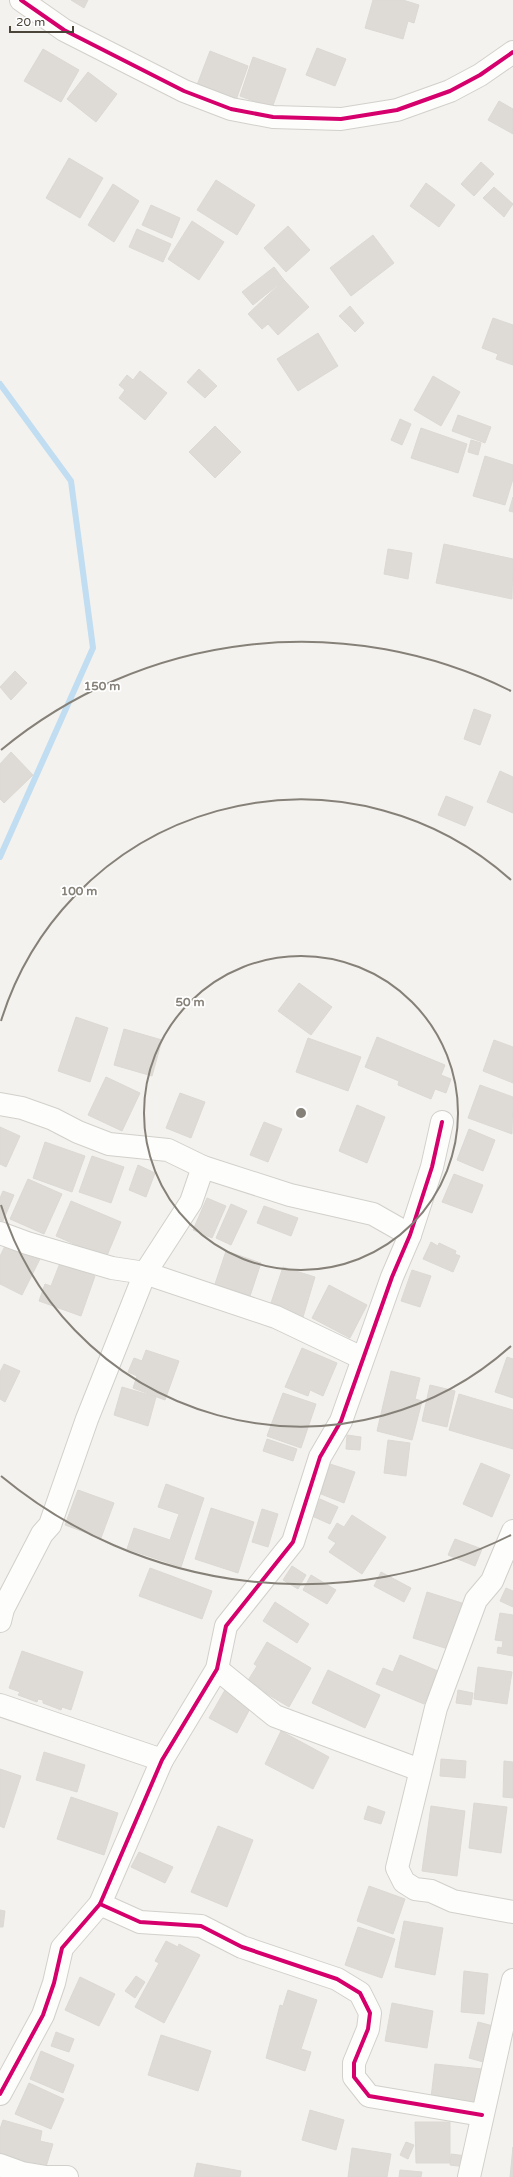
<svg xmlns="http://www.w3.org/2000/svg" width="513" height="2177" font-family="'Varela Round',sans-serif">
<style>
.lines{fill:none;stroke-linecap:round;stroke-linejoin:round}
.stream{stroke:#c0ddf1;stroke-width:6}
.building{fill:#dedbd6;stroke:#dcd9d4}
.minor-casing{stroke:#d2d0cb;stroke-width:24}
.minor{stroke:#fdfdfc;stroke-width:22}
.cycleway-casing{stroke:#fff;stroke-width:6}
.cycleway{stroke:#d6006c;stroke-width:4}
.ring{fill:none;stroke:#868178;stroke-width:2}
.centre{fill:#868178;stroke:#fff;stroke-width:2}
.ring-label{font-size:12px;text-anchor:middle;font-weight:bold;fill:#868178;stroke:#fff;stroke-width:3.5;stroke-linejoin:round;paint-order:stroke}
</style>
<rect width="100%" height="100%" fill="#f4f2ee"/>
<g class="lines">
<path class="stream" d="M0,384L71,481L93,648L0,857"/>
</g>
<g class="building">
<path d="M71,0H88L84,8Z"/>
<path d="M373,0H403L419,5L414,23L408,21L403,39L365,28Z"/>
<path d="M317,48L346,59L335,86L306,75Z"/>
<path d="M43,49L79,70L61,102L24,81Z"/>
<path d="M210,51L248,66L236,100L197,85Z"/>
<path d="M253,57L286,69L272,108L240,96Z"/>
<path d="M88,72L117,94L96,122L67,99Z"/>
<path d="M499,101L513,109V134L488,120Z"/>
<path d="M69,158L103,178L80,218L46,198Z"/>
<path d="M481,162L494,174L474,196L461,184Z"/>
<path d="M216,180L255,205L237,235L197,210Z"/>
<path d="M426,183L455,205L439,227L410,206Z"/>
<path d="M113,184L139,201L114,242L88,225Z"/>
<path d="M494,187L513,204L504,217L483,198Z"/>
<path d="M151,205L180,218L172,238L142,225Z"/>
<path d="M192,221L224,242L199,280L168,259Z"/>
<path d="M288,226L310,250L286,272L264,248Z"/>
<path d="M137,229L171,244L163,262L129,247Z"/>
<path d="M373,235L394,263L351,296L330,268Z"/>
<path d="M274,267L284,280L253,305L242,292Z"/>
<path d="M284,280L309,307L278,335L268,324L262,329L248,314Z"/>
<path d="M350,306L364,323L355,332L339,316Z"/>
<path d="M493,318L513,325V365L496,359L498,354L482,348Z"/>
<path d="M318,333L338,366L298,391L277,359Z"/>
<path d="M199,369L217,386L205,398L187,382Z"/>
<path d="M140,371L167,393L145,420L119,398L125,390L119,385L127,375L133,380Z"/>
<path d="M433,376L460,392L441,426L414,410Z"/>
<path d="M458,415L491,427L485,443L452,431Z"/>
<path d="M400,419L411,424L402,445L391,440Z"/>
<path d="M215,426L241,452L215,478L189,452Z"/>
<path d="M421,428L467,444L458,473L411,458Z"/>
<path d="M471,440L481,443L478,455L468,452Z"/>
<path d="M485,456L513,465V479L505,505L473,496Z"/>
<path d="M513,497V512L509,511Z"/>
<path d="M444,544L513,559L512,599L436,583Z"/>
<path d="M388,549L412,553L408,579L384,574Z"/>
<path d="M15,671L27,683L11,700L0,687Z"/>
<path d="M474,709L491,715L480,745L464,739Z"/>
<path d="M11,752L33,775L4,803L0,799V764Z"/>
<path d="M500,771L513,777V813L487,802Z"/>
<path d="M446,796L473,807L465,826L438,815Z"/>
<path d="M299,983L332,1007L311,1035L278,1011Z"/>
<path d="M76,1017L108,1028L90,1082L58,1071Z"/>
<path d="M124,1029L162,1040L152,1076L114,1065Z"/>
<path d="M377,1037L445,1065L441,1075L451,1079L446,1093L435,1089L431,1099L398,1085L399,1081L365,1067Z"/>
<path d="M308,1038L361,1057L348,1091L296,1072Z"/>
<path d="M494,1040L513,1047V1083L483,1071Z"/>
<path d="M106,1077L140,1093L122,1131L88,1115Z"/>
<path d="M480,1085L513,1097L512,1134L468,1118Z"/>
<path d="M180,1093L205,1102L191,1138L166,1128Z"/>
<path d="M357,1105L385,1117L367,1163L339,1151Z"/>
<path d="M264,1122L282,1129L268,1162L250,1155Z"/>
<path d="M0,1127L20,1136L6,1167L0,1164Z"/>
<path d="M469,1129L495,1140L483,1171L457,1160Z"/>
<path d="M45,1142L85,1156L72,1192L33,1178Z"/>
<path d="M92,1156L124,1167L111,1203L79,1192Z"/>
<path d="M138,1165L155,1173L146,1197L129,1190Z"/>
<path d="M454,1174L483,1185L472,1213L442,1202Z"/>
<path d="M28,1179L62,1194L44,1234L10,1219Z"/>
<path d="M3,1191L14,1195L3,1221L0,1220V1198Z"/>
<path d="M207,1198L226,1206L212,1238L193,1230Z"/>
<path d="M71,1201L121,1222L106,1258L56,1236Z"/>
<path d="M231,1204L247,1211L231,1245L216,1238Z"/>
<path d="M264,1206L298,1218L291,1236L257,1223Z"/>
<path d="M7,1242L40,1259L22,1295L0,1284V1256Z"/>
<path d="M431,1242L438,1246L439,1243L456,1251L455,1254L460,1256L453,1272L423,1259Z"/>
<path d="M226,1251L261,1263L249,1299L214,1287Z"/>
<path d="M60,1263L95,1276L81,1316L39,1301L45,1284L51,1286Z"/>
<path d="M283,1267L315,1277L303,1317L270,1306Z"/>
<path d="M412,1270L431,1276L420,1307L401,1301Z"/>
<path d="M329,1285L367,1305L350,1338L312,1318Z"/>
<path d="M302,1348L337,1363L323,1396L310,1390L308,1396L285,1387Z"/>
<path d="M146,1350L179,1361L165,1400L133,1388L137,1376L128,1372L134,1358L142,1361Z"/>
<path d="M507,1357L513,1359V1398L495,1392Z"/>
<path d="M4,1364L20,1371L5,1402L0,1399V1372Z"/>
<path d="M391,1371L420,1378L415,1399L422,1401L412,1440L377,1431Z"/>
<path d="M430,1385L455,1391L447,1427L422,1421Z"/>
<path d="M122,1387L156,1397L148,1426L114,1415Z"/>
<path d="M283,1393L316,1404L301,1448L267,1436Z"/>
<path d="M459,1394L513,1410V1449L449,1430Z"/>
<path d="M347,1435L361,1437L360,1450L346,1449Z"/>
<path d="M267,1439L297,1449L293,1461L263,1451Z"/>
<path d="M388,1440L410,1443L406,1476L384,1473Z"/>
<path d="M481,1463L510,1475L492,1517L463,1504Z"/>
<path d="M330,1464L355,1472L344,1503L321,1494Z"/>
<path d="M166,1484L204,1498L181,1567L127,1549L134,1528L170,1540L179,1514L158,1507Z"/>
<path d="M78,1490L114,1503L101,1538L65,1525Z"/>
<path d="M320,1499L338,1507L330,1524L312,1516Z"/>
<path d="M211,1508L254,1522L238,1573L195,1559Z"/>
<path d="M262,1509L278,1514L268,1547L252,1542Z"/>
<path d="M352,1515L386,1537L362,1574L329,1552L336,1543L328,1538L337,1523L344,1527Z"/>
<path d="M455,1539L482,1549L475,1566L448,1555Z"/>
<path d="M292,1566L306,1575L298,1589L283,1580Z"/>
<path d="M150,1568L212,1591L202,1619L139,1596Z"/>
<path d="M381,1572L411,1588L404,1602L374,1586Z"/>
<path d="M311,1575L336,1590L327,1604L303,1590Z"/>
<path d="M506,1588L513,1591V1607L500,1601Z"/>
<path d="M427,1592L462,1603L448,1649L413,1638Z"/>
<path d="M275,1602L309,1624L297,1643L263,1621Z"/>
<path d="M500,1613L513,1615V1656L497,1653L498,1647L502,1648L503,1641L495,1640Z"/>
<path d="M267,1642L311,1668L289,1707L247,1682L257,1666L254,1664Z"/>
<path d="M22,1651L83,1672L71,1710L62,1707L61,1710L43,1703V1700L38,1699L37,1702L18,1695L20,1692L9,1688Z"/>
<path d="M400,1655L438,1671L424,1704L376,1684L383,1668L393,1672Z"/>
<path d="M478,1667L512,1672L507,1704L474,1699Z"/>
<path d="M328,1670L380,1695L365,1728L312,1703Z"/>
<path d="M225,1690L252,1705L237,1733L209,1718Z"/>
<path d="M458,1690L473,1693L471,1705L456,1703Z"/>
<path d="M281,1731L329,1757L313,1789L265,1764Z"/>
<path d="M44,1752L85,1765L77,1792L36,1780Z"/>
<path d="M441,1759L466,1761L465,1778L440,1776Z"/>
<path d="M504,1761L513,1762V1798L503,1797Z"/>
<path d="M0,1769L21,1776L4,1828L0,1826Z"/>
<path d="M71,1797L118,1813L104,1855L57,1839Z"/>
<path d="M474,1803L507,1807L501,1853L469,1848Z"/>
<path d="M368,1806L385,1812L381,1824L364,1819Z"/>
<path d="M431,1806L465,1811L457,1876L422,1871Z"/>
<path d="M218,1826L253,1840L227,1907L191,1892Z"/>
<path d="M139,1852L173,1867L165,1883L131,1867Z"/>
<path d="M369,1886L405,1899L393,1934L357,1921Z"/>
<path d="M0,1910L5,1911L3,1927H0Z"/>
<path d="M404,1921L443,1928L435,1975L395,1967Z"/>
<path d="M358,1927L395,1939L382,1978L345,1965Z"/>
<path d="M166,1941L178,1947L179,1944L200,1955L164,2023L135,2007L159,1963L155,1961Z"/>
<path d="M464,1971L488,1974L484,2014L461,2012Z"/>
<path d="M136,1976L145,1982L135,1998L125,1991Z"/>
<path d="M80,1977L115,1994L99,2026L65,2010Z"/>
<path d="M288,1990L317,2000L301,2049L311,2052L305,2071L266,2058L280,2005L283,2006Z"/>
<path d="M392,2003L433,2011L427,2048L385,2041Z"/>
<path d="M478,2022L497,2027L487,2063L469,2058Z"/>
<path d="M56,2032L74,2039L69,2052L51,2046Z"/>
<path d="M161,2035L211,2051L198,2091L148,2075Z"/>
<path d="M41,2051L74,2065L63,2093L30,2079Z"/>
<path d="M435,2064L482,2069L478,2104L431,2098Z"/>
<path d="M29,2083L64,2099L51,2129L15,2114Z"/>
<path d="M310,2110L344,2120L336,2150L302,2140Z"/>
<path d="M3,2120L42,2131L40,2141L53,2144L45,2170L0,2157V2129Z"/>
<path d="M415,2122H450V2163H416Z"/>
<path d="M406,2142L414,2145L408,2159L400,2155Z"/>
<path d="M513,2147V2177H510Z"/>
<path d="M352,2148L391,2154L387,2177H348Z"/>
<path d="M451,2154L467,2156L466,2167L450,2165Z"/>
<path d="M197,2163L241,2171L240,2177H194Z"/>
<path d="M400,2170L422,2172L421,2177H399Z"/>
</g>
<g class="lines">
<defs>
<g id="minor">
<path d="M21,0L64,30L184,91L231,109L273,117L341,119L397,110L450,91L480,75L513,52"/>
<path d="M0,1104L22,1108L53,1119L78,1132L109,1144L168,1150L203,1167L290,1195L373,1214L410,1235"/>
<path d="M0,1233L27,1243L112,1268L145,1273L276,1317L362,1358"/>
<path d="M513,1531L492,1581L476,1600L436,1708L397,1868L404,1882L415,1889L431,1891L453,1901L513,1912"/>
<path d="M0,1621L3,1609L42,1534L50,1525L87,1419L145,1273L191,1202L203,1167"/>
<path d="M217,1669L275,1716L420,1770"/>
<path d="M0,1705L162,1760"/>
<path d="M100,1904L140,1922L201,1926L242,1947L337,1979L360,1993L370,2013L368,2029L354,2063V2077L369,2096L482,2115"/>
<path d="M0,2094L43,2015L54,1983L62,1948L100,1904L162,1760L217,1669L226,1626L293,1542L320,1457L341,1421L392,1277L410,1235L432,1167L442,1122"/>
<path d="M0,2165L22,2173L46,2177"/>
<path d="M50,2177H67"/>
<path d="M469,2177L513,1980"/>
</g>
</defs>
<use href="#minor" class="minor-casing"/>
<use href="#minor" class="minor"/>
<defs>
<g id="cycleway">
<path d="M21,0L64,30L184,91L231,109L273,117L341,119L397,110L450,91L480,75L513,52"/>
<path d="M100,1904L140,1922L201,1926L242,1947L337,1979L360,1993L370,2013L368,2029L354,2063V2077L369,2096L482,2115"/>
<path d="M0,2094L43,2015L54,1983L62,1948L100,1904L162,1760L217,1669L226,1626L293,1542L320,1457L341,1421L392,1277L410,1235L432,1167L442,1122"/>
</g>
</defs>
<use href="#cycleway" class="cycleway-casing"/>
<use href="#cycleway" class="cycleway"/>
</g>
<g class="ring">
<circle cx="301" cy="1113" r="157"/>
<path d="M511 1346A314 314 0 0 1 1 1205M1 1021A314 314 0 0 1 511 880"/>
<path d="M511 1535A471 471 0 0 1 1 1476M1 750A471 471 0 0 1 511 691"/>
</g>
<circle cx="301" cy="1113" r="6" class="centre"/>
<g class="ring-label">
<text x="102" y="690">150 m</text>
<text x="79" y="895">100 m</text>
<text x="190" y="1006">50 m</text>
</g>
<path d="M10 26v6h63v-6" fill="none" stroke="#4b4439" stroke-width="2"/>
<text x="16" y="26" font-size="12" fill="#4b4439" stroke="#ffffff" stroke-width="3" paint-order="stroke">20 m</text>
</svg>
